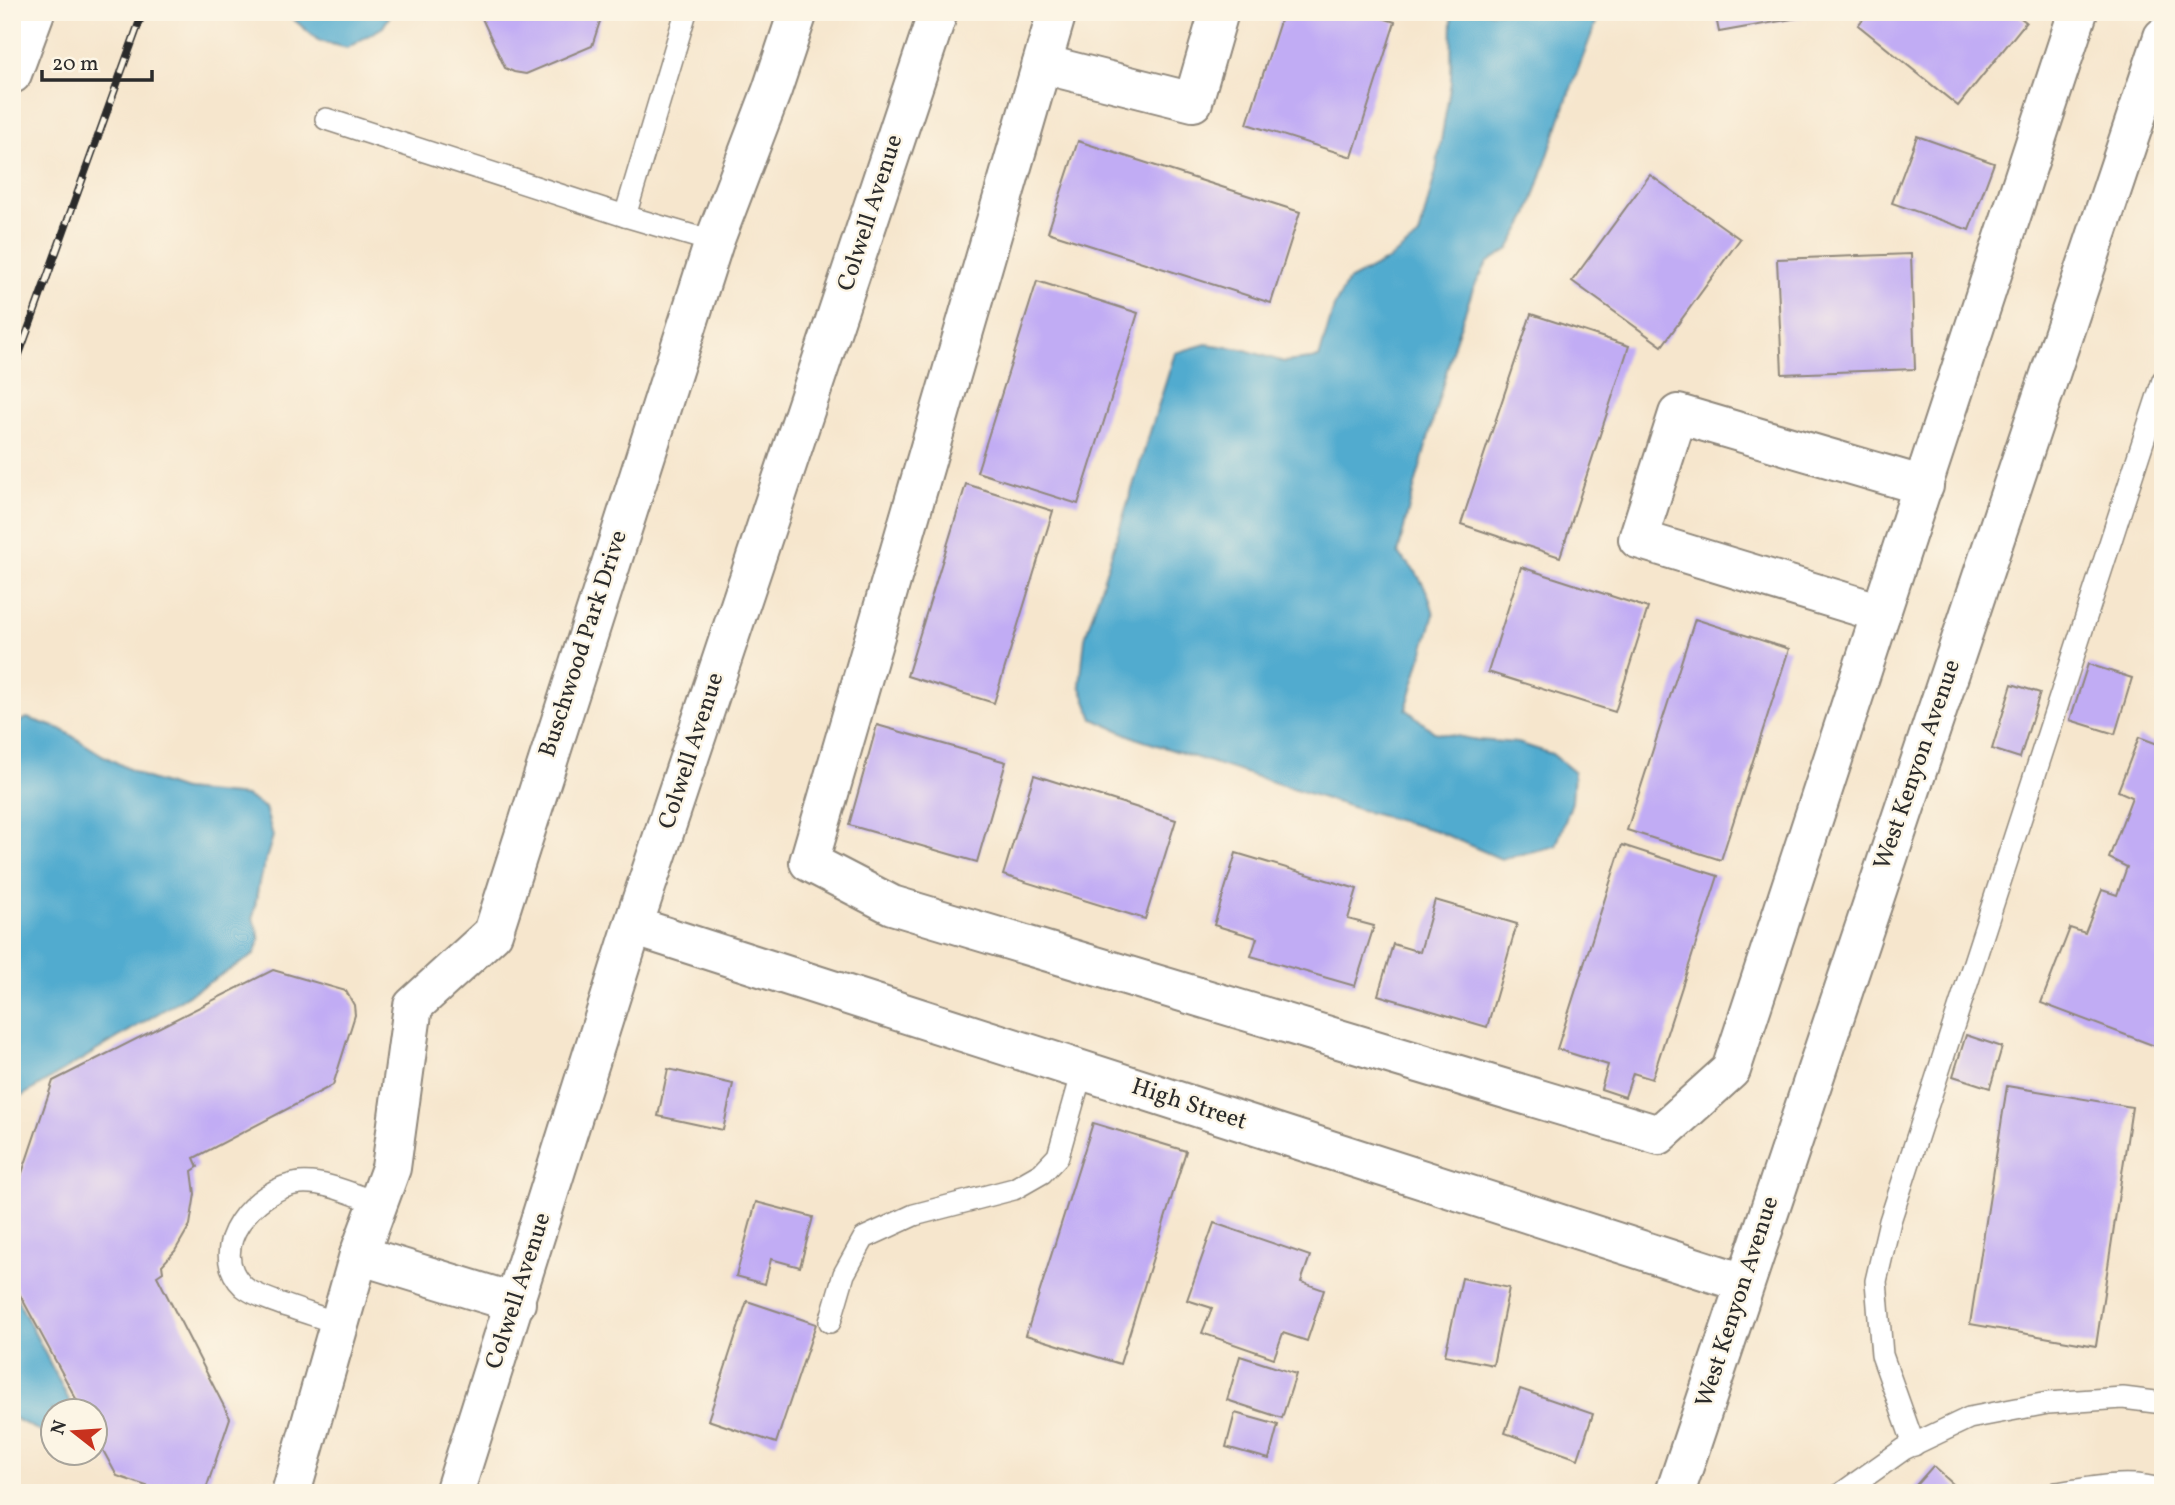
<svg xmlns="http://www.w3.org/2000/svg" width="2175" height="1505" font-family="Vollkorn,serif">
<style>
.water{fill:#51abcf;stroke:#3e6b7d;stroke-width:2}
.building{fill:#c1acf4}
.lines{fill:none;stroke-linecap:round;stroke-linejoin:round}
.service-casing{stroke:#90887c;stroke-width:24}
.minor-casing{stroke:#90887c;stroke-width:42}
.primary-casing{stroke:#90887c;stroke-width:42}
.service{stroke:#fff;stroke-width:21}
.minor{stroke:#fff;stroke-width:38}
.primary{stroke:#fff;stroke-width:38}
.rail-casing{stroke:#2b2b2b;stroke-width:8}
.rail{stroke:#fcf5e5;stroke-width:5;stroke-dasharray:16;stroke-linecap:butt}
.labels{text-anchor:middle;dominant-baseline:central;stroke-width:5;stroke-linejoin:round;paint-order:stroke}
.street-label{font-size:24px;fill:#2b2b2b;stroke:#fcf5e5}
</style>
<rect width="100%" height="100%" fill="#fcf5e5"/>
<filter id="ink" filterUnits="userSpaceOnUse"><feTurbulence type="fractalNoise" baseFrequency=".0143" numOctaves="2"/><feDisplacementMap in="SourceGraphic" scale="14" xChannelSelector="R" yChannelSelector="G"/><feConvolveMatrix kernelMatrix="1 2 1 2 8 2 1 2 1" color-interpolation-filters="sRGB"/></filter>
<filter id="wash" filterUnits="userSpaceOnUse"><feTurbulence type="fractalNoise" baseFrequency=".00686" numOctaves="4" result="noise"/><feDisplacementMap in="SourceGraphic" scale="28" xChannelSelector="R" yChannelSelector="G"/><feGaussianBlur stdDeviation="1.57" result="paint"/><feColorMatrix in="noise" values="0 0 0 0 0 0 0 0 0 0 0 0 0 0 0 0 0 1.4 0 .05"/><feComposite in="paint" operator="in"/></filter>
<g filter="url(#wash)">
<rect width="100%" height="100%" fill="#f6e6cd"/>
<g class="water">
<path d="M285,12H392L383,27L347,48L319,41Z"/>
<path d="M1452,12H1600L1567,99L1528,215L1509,249L1487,263L1473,289L1454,344L1407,515L1398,554L1416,572L1428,594L1434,614L1406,709L1434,732L1478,740L1518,743L1552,754L1574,772L1572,802L1556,846L1501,859L1437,831L1367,812L1138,739L1093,719L1080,685L1085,638L1175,353L1206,344L1242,349L1284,362L1319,358L1334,307L1348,281L1388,260L1419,236L1436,171L1451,82Z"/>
<path d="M27,718L61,729L102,755L144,777L183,790L246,796L265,808L273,836L259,882L253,918L260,939L254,955L12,1102V725Z"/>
<path d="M12,1289L74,1410H52V1438L12,1417Z"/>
</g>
<g id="blocks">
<g class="building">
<path d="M479,12H603L592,46L526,74L514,72L505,68Z"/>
<path d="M1283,12H1363L1395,22L1352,157L1247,124Z"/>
<path d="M1715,12H1820V14L1719,32Z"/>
<path d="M1869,12H2013L2026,22L1958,106L1858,25Z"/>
<path d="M1917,136L1994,163L1969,230L1892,203Z"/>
<path d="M1078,141L1300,212L1271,303L1048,232Z"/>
<path d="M1650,175L1740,239L1662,346L1572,281Z"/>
<path d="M1911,254L1915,369L1782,374L1777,259Z"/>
<path d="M1037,281L1138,313L1078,504L977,472Z"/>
<path d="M1531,314L1629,346L1560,557L1461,524Z"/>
<path d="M966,484L1053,511L994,703L907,676Z"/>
<path d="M1521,567L1648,608L1615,712L1488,672Z"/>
<path d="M1695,619L1789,649L1721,860L1627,830Z"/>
<path d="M2088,664L2132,678L2115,734L2070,720Z"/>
<path d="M2012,684L2040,693L2020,758L1992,749Z"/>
<path d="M877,725L1006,762L977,862L849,825Z"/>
<path d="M2139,737L2163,746V1049L2041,1003L2070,928L2085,933L2102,890L2117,895L2127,867L2109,858L2132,797L2118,791Z"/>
<path d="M1034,775L1176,820L1145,919L1003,875Z"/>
<path d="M1622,845L1718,876L1652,1079L1633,1073L1625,1097L1601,1089L1608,1065L1557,1049Z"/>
<path d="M1236,853L1357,889L1348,919L1374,926L1355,986L1251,956L1257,938L1214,925Z"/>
<path d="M1435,900L1517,924L1487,1027L1378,995L1393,944L1420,952Z"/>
<path d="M273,970L346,991L354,1005L355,1015L333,1085L194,1158L198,1167L192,1171L195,1194L190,1225L175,1251L162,1265L163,1272L157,1276L230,1418L207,1486L202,1493H167L117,1476L94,1434V1410H82L12,1280V1203L53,1081Z"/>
<path d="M1966,1035L2002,1047L1990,1088L1953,1076Z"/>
<path d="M668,1069L733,1084L723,1130L658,1116Z"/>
<path d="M2007,1086L2132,1107L2096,1346L1970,1324Z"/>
<path d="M1093,1123L1186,1151L1120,1364L1026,1335Z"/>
<path d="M756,1202L813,1217L800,1267L771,1259L765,1284L736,1276Z"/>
<path d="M1214,1223L1310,1256L1301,1282L1324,1290L1307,1341L1283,1333L1274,1358L1202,1333L1212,1308L1187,1300Z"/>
<path d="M1462,1278L1509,1288L1493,1365L1445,1355Z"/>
<path d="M747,1301L816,1324L776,1443L708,1420Z"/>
<path d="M1240,1356L1296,1374L1282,1418L1227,1400Z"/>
<path d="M1520,1389L1593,1414L1578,1459L1505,1433Z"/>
<path d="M1235,1413L1278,1425L1269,1459L1226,1447Z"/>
<path d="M1933,1466L1963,1493H1909Z"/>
</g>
</g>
</g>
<g filter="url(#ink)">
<use href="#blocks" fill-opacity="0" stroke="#90887c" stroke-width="2"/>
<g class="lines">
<defs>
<g id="service">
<path d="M326,119L625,216L686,12"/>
<path d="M625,216L714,242"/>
<path d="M830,1322L844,1274L864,1238L914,1215L1014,1189L1042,1173L1058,1156L1082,1071"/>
<path d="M340,1324C319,1316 258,1299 244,1287C203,1248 256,1188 300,1183C326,1181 354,1195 378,1203"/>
<path d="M1914,1445L1882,1355L1876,1281L1890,1221L2163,380"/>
<path d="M1842,1493L1904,1449L1969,1418L2048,1403L2123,1398L2163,1403"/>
<path d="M2057,1493C2092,1488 2128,1479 2163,1490"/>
</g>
<g id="minor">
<path d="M1057,12L809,862L892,905L1659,1135L1731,1070L2078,12"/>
<path d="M1042,64L1193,102L1219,12"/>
<path d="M1881,613L1638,539L1678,414L1924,486"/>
<path d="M633,926L1744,1283"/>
<path d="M359,1255L516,1303"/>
<path d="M291,1493L359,1255L391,1168L413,1006L493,933L714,242L772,90L798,12"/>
<path d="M454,1493L633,926L938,12"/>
<path d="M1675,1493L2163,37"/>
</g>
<path id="primary" d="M12,74L35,12"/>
</defs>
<use href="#service" class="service-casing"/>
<use href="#minor" class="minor-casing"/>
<use href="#primary" class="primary-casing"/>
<use href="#service" class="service"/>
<use href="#minor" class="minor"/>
<use href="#primary" class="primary"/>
<defs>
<path id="rail" d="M12,374L143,12"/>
</defs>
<use href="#rail" class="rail-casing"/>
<use href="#rail" class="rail"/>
</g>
</g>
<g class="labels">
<g class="street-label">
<text transform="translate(871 213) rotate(-72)">Colwell Avenue</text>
<text transform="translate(584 644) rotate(-72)">Buschwood Park Drive</text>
<text transform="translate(692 751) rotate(-72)">Colwell Avenue</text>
<text transform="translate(1918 765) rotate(-71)">West Kenyon Avenue</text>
<text transform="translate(1189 1105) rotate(18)">High Street</text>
<text transform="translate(519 1291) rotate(-72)">Colwell Avenue</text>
<text transform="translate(1738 1302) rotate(-72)">West Kenyon Avenue</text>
</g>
</g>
<rect width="2175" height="1505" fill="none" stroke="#fcf5e5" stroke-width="42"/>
<g transform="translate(74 1432) rotate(287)"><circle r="33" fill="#fcf5e5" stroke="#a8a49b" stroke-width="2"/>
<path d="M0-5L12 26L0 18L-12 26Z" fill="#c8321e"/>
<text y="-10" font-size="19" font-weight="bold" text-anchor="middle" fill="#2b2b2b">N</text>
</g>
<path d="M42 70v10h110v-10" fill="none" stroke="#2b2b2b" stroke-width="3.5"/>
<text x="52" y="70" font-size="21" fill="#2b2b2b" stroke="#fcf5e5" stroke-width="5" paint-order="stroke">20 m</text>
</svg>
